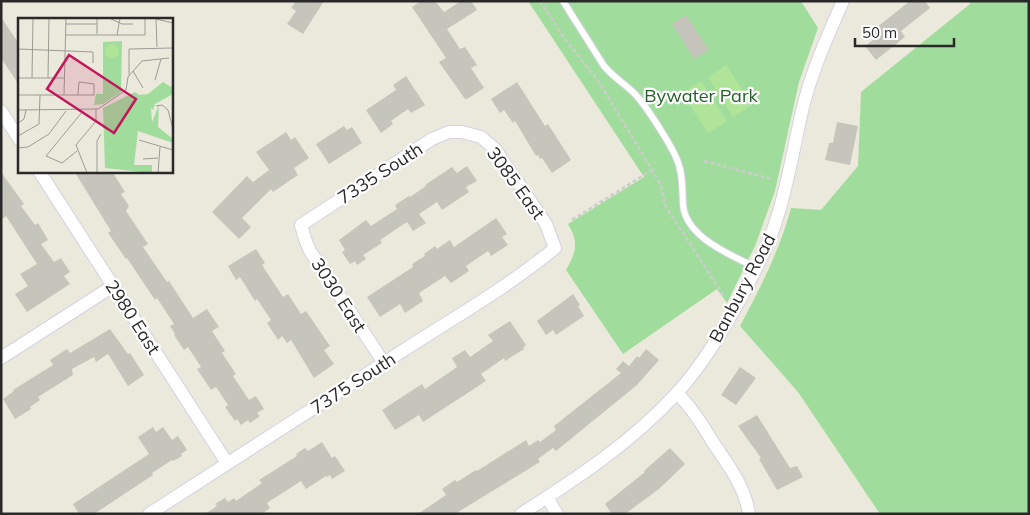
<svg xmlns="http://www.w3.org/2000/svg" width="1030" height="515" font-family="Mulish,sans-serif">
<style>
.green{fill:#a0dd9d}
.pitch{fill:#afe499}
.building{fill:#c6c5bc}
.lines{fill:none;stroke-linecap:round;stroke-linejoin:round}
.lane-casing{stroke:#d3d2e1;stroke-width:8}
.street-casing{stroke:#d3d2e1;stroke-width:14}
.path{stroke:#ccc;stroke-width:2.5;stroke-dasharray:4 2.5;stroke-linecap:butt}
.lane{stroke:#fff;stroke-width:6}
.street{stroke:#fff;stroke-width:12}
.labels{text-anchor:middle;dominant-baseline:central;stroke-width:4.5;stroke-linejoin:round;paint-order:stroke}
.park-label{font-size:18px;fill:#1f6124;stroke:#fff}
.street-label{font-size:18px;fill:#292929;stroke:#fff}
.inset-road{fill:none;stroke:#9d9c94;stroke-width:1}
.view{fill:#c2185b;fill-opacity:0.15;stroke:#c2185b;stroke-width:2.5}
.inset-edge{fill:none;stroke:#292929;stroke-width:2.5}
</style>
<rect width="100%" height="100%" fill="#ebe9dc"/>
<g class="green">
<path d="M528,1H801L818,28L799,82L775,191L755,246L727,303L717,289L623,354L566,270C576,253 579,242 568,224L644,177Z"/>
<path d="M970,1H1029V514H880L798,392L740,326C760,288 780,250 791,208L821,210L858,166L861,92L970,4Z"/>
</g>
<g class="pitch">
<path d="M726,65L752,105L733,117L708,77Z"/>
<path d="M701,81L727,121L708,133L682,93Z"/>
</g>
<g class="building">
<path d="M296,1H324L303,34L287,24L296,11L291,8Z"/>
<path d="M421,1H435L444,12L461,1H471L477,10L447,29L460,49L465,47L477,65L471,68L484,88L467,99H465L439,62L446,58L412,7Z"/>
<path d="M910,1H925L930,8L901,31L905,37L876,60L865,46L876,38L871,32Z"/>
<path d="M686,15L709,50L694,59L672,24Z"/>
<path d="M1,17L19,44V85L1,58Z"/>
<path d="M406,76L425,105L411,113L408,109L391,121L393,124L381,133L366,110L396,90L393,85Z"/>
<path d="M517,82L545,126L548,124L571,160L552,173L542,158L540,159L538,155L536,156L515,121L513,123L504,110L500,113L491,99Z"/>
<path d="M837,122L858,126L850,165L825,160L829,143H833Z"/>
<path d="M344,126L347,130L352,127L362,143L329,164L316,144Z"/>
<path d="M286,132L291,140L295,137L309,158L294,168L298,175L273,192L271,189L242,218L251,227L239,239L212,212L247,176L253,182L269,170L256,152Z"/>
<path d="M467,166L477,181L466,187L469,192L442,210L437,202L419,214L426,223L413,231L407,222L380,240L382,243L363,255L366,259L357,265L355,261L350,264L342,252L345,250L339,240L366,220L371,226L397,209L395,205L409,196L410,197L426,186L425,185L452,167L457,173Z"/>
<path d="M74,171H103L104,173L112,171L125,192L121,194L129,206L126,211L148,244L143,247L167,282L169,281L193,318L207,309L219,327L212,331L225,351L222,353L236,374L233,376L249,400L256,396L264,409L257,413L260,416L250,423L248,420L241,425L237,419L235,421L225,407L228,405L216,387L211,390L197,369L201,367L188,347L184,350L174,335L175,334L170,326L174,324L157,298L155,300L127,258L126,259L108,233L111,231Z"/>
<path d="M1,172L24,204L21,206L35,225L38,223L48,240L41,244L54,262L61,258L70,272L64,276L70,284L27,312L15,294L28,286L20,274L37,264L6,216L1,220Z"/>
<path d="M496,218L507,234L502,237L508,245L491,256L488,251L466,266L469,271L451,283L445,276L419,293L423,301L405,313L400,304L380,317L367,297L413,267L412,264L425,256L424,254L435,246L437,249L450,240L454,247Z"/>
<path d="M256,249L265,263L262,265L283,297L288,294L301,314L306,311L330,346L324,350L334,364L314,378L291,340L287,343L282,336L278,340L267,323L271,320L257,299L255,301L240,277L236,280L228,266Z"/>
<path d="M573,294L580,305L578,306L584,316L556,335L553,330L546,335L537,321Z"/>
<path d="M510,321L526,345L523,348L524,349L505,361L504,358L481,374L486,381L423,422L419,415L395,430L382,410L422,384L425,389L457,367L452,358L465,350L470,357L493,341L488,335Z"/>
<path d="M110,329L128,354L130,353L144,375L128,386L108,354L96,362L94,357L72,369L73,375L38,397L40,400L30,407L31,409L15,419L3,399L14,391L13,390L53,365L50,360L67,349L70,353Z"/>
<path d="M646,349L659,360L637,385L556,451L553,448L538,459L540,462L455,514H418L446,495L442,489L455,480L457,482L476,470L477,471L526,440L529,446L538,440L540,442L556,430L554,426L621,373L616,369L623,361L629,366L637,356L639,358Z"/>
<path d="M740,367L756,378L736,405L721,395Z"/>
<path d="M757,415L790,468L797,466L803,477L777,490L759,459L761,458L738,426Z"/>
<path d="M153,427L156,432L163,427L172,440L178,436L187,450L181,454L182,456L173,461L172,460L152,473L153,475L94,514H79L73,504L149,454L138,437Z"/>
<path d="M322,442L332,458L335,456L345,471L332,479L330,475L327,477L326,476L306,489L301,481L267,503L270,508L262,514H205L217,506L215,504L225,498L228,502L234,498L236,501L262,483L259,480L297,456L296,454L305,448L308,451Z"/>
<path d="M670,448L685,464L659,489L625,514H612L605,504L645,472L644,471Z"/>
</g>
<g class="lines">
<defs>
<path id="lane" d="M563,1L604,66C613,77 625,84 635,94C647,107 667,139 675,155C683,171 682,186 683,203C684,237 731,255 757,268"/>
<g id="street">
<path d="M1,111L19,139"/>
<path d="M39,171L227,463"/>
<path d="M1,358L113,286"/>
<path d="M677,393C692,408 703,426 714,444C729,466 745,487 749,514"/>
<path d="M547,497L557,514"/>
<path d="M149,514C234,459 319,404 404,350C455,317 508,287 555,248L546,224L495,149L481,137L462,132H449L432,139L301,225L305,239L310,251L384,363"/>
<path d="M521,514C576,479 632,442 676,394C703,365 724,328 743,294C756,269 769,244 777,218C788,183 794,147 802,111C811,73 827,37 843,1"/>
</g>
</defs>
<use href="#lane" class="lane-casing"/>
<use href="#street" class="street-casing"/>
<g class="path">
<path d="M540,1L562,35L599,82L652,170L661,185L665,205L725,298"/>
<path d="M704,161L772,179"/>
<path d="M572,220L652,170"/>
</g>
<use href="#lane" class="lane"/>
<use href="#street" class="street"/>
</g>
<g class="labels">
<g class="park-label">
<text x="701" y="95">Bywater Park</text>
</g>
<g class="street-label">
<text transform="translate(380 173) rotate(-33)">7335 South</text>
<text transform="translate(516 183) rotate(54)">3085 East</text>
<text transform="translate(742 288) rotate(-62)">Banbury Road</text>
<text transform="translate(339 295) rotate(57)">3030 East</text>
<text transform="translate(133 317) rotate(57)">2980 East</text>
<text transform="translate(353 383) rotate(-33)">7375 South</text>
</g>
</g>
<g transform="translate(18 18)">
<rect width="155" height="155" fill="#ebe9dc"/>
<path d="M104,23L103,74L85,86L76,87L78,76H85V24ZM145,64L155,70V76L137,86L135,92L133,90L134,104L141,87L140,109L155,121V125L120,113L116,147H134V155L87,150L85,90L117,74L121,77L130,76Z" fill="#a0dd9d"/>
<path d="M87 33a7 7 0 1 1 14 0a7 7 0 1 1-14 0Z" fill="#afe499"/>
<path class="inset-road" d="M91,0L104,6H115M138,0L139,29M138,1L155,5M48,6H79M79,16V0M48,17H127V0M99,17L102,0M0,31L75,34V45M115,53L125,70M111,57V31L154,30M0,60H46M14,60L15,0M30,60L31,0M137,62L143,41M0,77H76V66L61,64L60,77M46,77L48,0M138,88L144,87L150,92L155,111M0,92L80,91L108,72L110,59L124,43L151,40M0,105L6,101L8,92M0,118L21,106L22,77M121,122L155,132M0,130L10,129L31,116L48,93M59,133L44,145L28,138L65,93M125,141L140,140M69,155L58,127L78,103V91M79,155V123L83,116M140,155L142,129"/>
<path class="view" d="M51,37L118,81L96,115L29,71Z"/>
<rect width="155" height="155" class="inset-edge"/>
</g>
<rect width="1030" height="515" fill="none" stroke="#292929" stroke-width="5"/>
<path d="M855 38v8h99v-8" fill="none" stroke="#292929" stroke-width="2.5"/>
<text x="862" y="38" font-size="15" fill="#292929" stroke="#ffffff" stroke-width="4" paint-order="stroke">50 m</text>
</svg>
